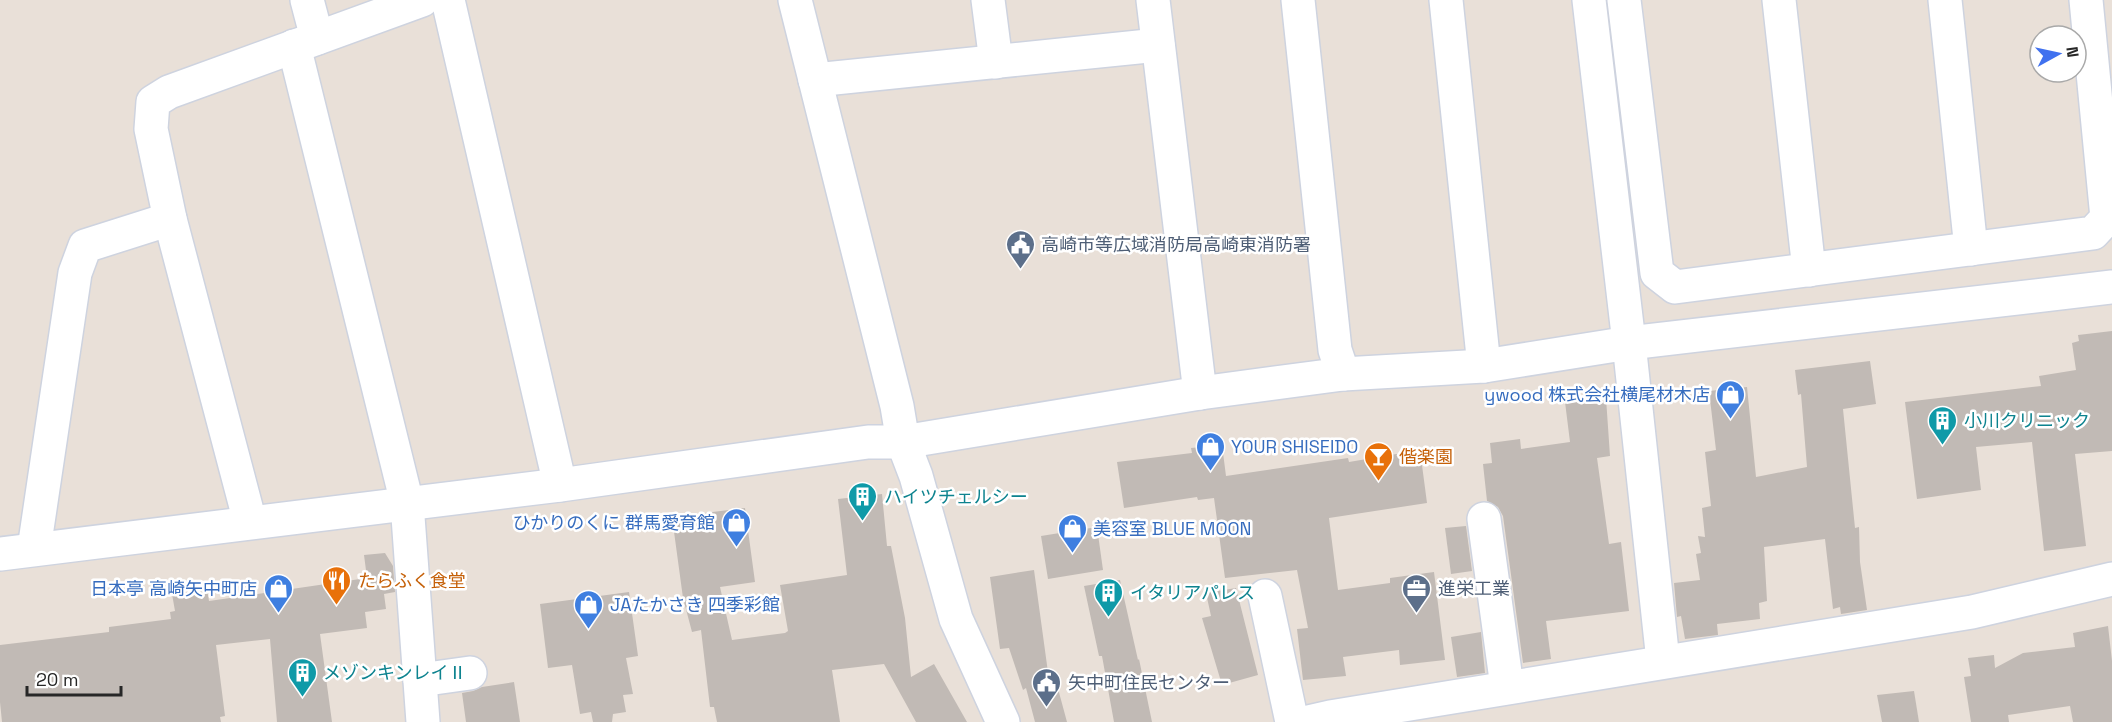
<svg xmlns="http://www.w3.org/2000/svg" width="2112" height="722" font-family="'Space Grotesk','Noto Sans JP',sans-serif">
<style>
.building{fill:#c1bab5}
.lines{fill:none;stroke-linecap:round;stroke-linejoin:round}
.minor-casing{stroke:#ced3df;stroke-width:36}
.minor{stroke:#fff;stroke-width:33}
.labels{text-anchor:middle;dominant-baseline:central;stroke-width:5;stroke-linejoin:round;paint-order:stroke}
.service-label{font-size:18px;fill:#4e5e75;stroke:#fff;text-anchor:start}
.shop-label{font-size:18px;fill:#366cbe;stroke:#fff;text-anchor:end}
.culture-label{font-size:18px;fill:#0d838f;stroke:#fff;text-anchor:start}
.food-label{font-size:18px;fill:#c56008;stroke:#fff;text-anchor:start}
</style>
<rect width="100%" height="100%" fill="#e9e0d8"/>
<g class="building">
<path d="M2112,331V451L2075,454L2086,546L2044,551L2032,442L1976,447L1981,490L1917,499L1905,402L2041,386L2039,376L2076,370L2072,343L2079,341L2078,335Z"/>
<path d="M1870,361L1876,404L1843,409L1855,528L1859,527L1860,562L1867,610L1841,614L1840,607L1833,609L1825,539L1764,547L1767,601L1759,603L1760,619L1717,624L1718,635L1685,639L1681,616L1677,617L1674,583L1700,580L1696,554L1701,553L1698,536L1705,537L1702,508L1711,506L1705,452L1716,450L1709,391L1747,387L1756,477L1807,467L1801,394L1798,395L1795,370Z"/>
<path d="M1606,398L1610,456L1597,458L1609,544L1621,542L1629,611L1546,621L1551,659L1523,663L1503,516L1498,507L1487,501L1483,464L1492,463L1490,443L1520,439L1521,449L1570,442L1565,402Z"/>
<path d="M1222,445L1226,476L1348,458L1349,462L1420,450L1427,503L1329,518L1338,590L1390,583V578L1434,572L1445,660L1400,665L1399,650L1343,657L1346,676L1303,680L1297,629L1308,628L1297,570L1225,578L1214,498L1198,500L1197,497L1124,508L1117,462L1192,453L1191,448Z"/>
<path d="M882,494L887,546H891L905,618L911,677L934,664L967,722H916L884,664L832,670L840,722H717L714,707H710L701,630L692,632L683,598L672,517L745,508L755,582L720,587L732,640L785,633L788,631L780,585L847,575L838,499Z"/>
<path d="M1466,526L1472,571L1451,574L1445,528Z"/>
<path d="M1097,527L1103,570L1048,579L1041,536Z"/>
<path d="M385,553L393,566L395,592L384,594L386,609L365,612L367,628L320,634L332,722H277L270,639L216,645L225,716L220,717L221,722H2L0,702V645L109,632V627L171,619L170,612L175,611L172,594L207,589L209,601L367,578L364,555Z"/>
<path d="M1034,570L1050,687L1057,685L1067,722H1035L1026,688L1023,690L1009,648L1000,649L990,577Z"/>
<path d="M1120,580L1138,660L1139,659L1152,722H1114L1102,656H1099L1084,586Z"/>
<path d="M1236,588L1258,675L1222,685L1202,618L1211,616L1206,593Z"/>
<path d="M629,592L638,656L626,658L633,694L623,695L626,712L613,714L612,722H593L591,712L580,714L572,665L548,668L540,604Z"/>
<path d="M2108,626L2112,661V722H2073L2070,706L2008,715L2009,722H1971L1964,677L1971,676L1968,658L1994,655L1995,668L2023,653L2075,647L2073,633Z"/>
<path d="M1481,632L1485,673L1457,677L1451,637Z"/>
<path d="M514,682L520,722H466L462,693L473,691L482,687Z"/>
<path d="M1914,691L1919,722H1882L1877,695Z"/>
</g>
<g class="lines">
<defs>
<g id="minor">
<path d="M307,0L317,38"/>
<path d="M448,0L560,485"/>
<path d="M795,0L897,406L903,442L916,476L956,619L1003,722"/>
<path d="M988,0L996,62"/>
<path d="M1153,0L1200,393"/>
<path d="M1298,0L1335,350L1343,374"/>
<path d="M1446,0L1484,366"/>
<path d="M1589,0L1629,343L1663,661"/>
<path d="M1624,0L1657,273L1675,287L2093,233L2107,218L2086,0"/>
<path d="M1779,0L1809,270"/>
<path d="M1945,0L1971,249"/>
<path d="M294,46L407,503L423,722"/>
<path d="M815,80L1158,45"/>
<path d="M1484,519L1507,687"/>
<path d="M250,522L170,219L151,129L153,102L169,92L422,0"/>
<path d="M34,549L75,273L85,246L170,219"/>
<path d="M0,554L560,485L868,442H903L1200,393L1343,374L1484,366L1629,343L2112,287"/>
<path d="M1265,596L1292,722"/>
<path d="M420,680L470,673"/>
<path d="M1308,722L1330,717L1972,612L2112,579"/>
</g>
</defs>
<use href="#minor" class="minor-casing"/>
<use href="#minor" class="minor"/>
</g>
<defs>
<symbol id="civic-pin" viewBox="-11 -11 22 30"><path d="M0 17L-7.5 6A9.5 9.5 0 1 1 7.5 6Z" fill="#5c6f8a" stroke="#fff"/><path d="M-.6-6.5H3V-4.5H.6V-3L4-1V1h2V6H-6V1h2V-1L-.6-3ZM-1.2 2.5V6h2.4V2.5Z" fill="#fff"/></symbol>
<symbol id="shop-pin" viewBox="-11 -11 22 30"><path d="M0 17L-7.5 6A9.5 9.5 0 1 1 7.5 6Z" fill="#3f7fe0" stroke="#fff"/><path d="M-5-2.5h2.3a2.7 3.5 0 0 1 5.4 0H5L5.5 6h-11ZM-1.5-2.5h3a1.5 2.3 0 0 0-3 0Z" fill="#fff"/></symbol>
<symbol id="building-pin" viewBox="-11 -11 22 30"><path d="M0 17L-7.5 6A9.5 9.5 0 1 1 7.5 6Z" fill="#0f9aa8" stroke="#fff"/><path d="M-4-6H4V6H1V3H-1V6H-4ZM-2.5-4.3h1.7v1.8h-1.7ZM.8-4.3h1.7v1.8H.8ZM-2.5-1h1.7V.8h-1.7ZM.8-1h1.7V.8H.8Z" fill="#fff"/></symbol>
<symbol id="bar-pin" viewBox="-11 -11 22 30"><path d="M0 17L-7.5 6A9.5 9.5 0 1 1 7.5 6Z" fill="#e8710a" stroke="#fff"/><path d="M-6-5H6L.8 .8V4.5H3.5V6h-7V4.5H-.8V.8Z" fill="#fff"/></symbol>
<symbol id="restaurant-pin" viewBox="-11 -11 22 30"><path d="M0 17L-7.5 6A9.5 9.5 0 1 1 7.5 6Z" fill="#e8710a" stroke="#fff"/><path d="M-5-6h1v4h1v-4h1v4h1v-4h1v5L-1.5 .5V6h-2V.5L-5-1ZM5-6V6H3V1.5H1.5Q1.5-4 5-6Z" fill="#fff"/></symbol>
<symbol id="office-pin" viewBox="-11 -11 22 30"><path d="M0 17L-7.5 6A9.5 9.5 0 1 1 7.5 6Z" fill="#5c6f8a" stroke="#fff"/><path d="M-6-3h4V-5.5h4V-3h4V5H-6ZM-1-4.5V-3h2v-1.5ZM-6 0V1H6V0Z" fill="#fff"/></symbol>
</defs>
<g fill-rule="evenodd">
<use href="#civic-pin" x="1004" y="228" width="33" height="45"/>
<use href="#shop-pin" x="1714" y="378" width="33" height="45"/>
<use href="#building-pin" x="1926" y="404" width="33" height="45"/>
<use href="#shop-pin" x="1194" y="430" width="33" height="45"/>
<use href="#bar-pin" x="1362" y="440" width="33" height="45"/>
<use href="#building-pin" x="846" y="480" width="33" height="45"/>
<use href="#shop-pin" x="720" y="506" width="33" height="45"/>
<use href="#shop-pin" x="1056" y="512" width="33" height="45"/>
<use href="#restaurant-pin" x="320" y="564" width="33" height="45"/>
<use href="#shop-pin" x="262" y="572" width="33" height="45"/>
<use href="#office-pin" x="1400" y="572" width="33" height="45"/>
<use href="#building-pin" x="1092" y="576" width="33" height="45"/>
<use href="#shop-pin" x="572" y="588" width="33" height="45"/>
<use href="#building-pin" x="286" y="656" width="33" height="45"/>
<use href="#civic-pin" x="1030" y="666" width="33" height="45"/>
</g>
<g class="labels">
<g class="service-label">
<text x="1041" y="244">高崎市等広域消防局高崎東消防署</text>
<text x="1438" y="588">進栄工業</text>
<text x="1068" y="682">矢中町住民センター</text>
</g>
<g class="shop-label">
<text x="1710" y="394">ywood 株式会社横尾材木店</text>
<text x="1231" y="446" text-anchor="start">YOUR SHISEIDO</text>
<text x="715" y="522">ひかりのくに 群馬愛育館</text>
<text x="1093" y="528" text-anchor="start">美容室 BLUE MOON</text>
<text x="257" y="588">日本亭 高崎矢中町店</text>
<text x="610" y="604" text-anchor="start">JAたかさき 四季彩館</text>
</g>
<g class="culture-label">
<text x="1964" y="420">小川クリニック</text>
<text x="884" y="496">ハイツチェルシー</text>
<text x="1130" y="592">イタリアパレス</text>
<text x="323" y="672">メゾンキンレイⅡ</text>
</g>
<g class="food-label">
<text x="1399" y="456">偕楽園</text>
<text x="358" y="580">たらふく食堂</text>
</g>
</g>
<g transform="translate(2058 54) rotate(82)"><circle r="28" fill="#ffffff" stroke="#a9a9a9" stroke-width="1.5"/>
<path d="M0-4.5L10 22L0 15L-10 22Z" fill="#4071ef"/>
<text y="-9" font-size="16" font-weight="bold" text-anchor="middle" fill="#272727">N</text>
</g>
<path d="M27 686v9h94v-9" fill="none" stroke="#272727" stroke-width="3"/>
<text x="36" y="686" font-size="18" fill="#272727" stroke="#ffffff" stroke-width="4.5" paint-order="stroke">20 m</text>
</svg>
